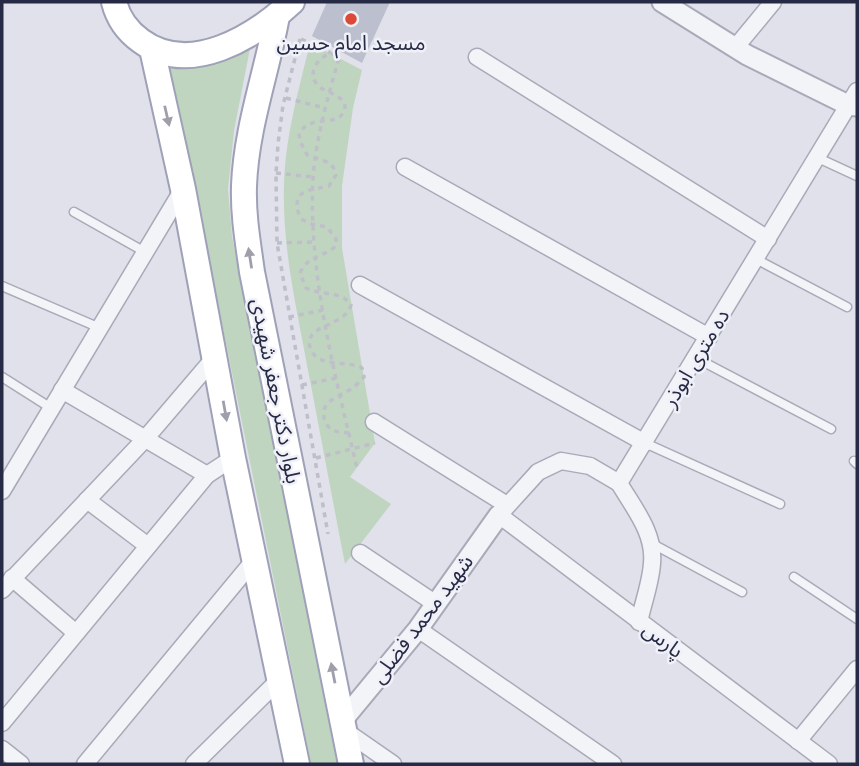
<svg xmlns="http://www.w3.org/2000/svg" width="859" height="766" font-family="'Fira Sans Condensed','Noto Sans Arabic',sans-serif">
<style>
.green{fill:#c0d5c0}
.building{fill:#bcbfce}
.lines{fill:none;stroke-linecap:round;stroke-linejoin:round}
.service-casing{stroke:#a8aab8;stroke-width:11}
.minor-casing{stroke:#a8aab8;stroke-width:19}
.tertiary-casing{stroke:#a8aab8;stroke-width:23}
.primary-casing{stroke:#9ea1b7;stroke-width:28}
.path{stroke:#bebfc9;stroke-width:3.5;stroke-dasharray:5 5;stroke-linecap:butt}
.service{stroke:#f3f4f8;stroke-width:8}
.minor{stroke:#f3f4f8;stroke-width:16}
.tertiary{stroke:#f3f4f8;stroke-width:19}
.primary{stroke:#fff;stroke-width:24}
.oneway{fill:#9e9fab}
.poi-dot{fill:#dc4938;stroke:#f0f1f8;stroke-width:2.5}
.labels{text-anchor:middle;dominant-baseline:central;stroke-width:5;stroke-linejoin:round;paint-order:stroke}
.poi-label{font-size:21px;fill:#272a44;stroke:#f0f1f8}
.street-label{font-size:21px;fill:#272a44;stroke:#f0f1f8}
</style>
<rect width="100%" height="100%" fill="#e0e1ea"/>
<g class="green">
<path d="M253,33L234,131L228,189L232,236L337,764H311L166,46L190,48Z"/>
<path d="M310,43L362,70L353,108L342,186V248L375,443L350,477L391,504L345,564C332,498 320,431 307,365C296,305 282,246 284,185C285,137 299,89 310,43Z"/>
</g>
<path class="building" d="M327,2H390L362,63L312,36Z"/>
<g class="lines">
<defs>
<g id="service">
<path d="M816,157L857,176"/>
<path d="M74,212L145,252"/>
<path d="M756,259L847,307"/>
<path d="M2,286L100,328"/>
<path d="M696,358L831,429"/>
<path d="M2,377L51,408"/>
<path d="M645,443L780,504"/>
<path d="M854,461L857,464"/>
<path d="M651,543L742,592"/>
<path d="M794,577L857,619"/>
</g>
<g id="minor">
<path d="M735,48L773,2"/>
<path d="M477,57L768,239"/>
<path d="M405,167L709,337"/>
<path d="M360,285L645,443"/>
<path d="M62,390L207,475L233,458"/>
<path d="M374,422L507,505"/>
<path d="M619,483L590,466L561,461L538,472L499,515L829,764"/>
<path d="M2,491L183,189"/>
<path d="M87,500L148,546"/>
<path d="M360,553L436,604"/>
<path d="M12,578L76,633"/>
<path d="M2,590L145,439L215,357"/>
<path d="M639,622C643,603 651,582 652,563C655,533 633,507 619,483L857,91"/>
<path d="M418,629L613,764"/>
<path d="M2,723L207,475"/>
<path d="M344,730L393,764"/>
<path d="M798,741L857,669"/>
<path d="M2,749L21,764"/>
<path d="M85,764L255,559"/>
<path d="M194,764L280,679"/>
</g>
<g id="tertiary">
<path d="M662,2L747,55L848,105L857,106"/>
<path d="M342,721L418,629L499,515"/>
</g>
<g id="primary">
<path d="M114,2C118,18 127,31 141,41C190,77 254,37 292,2"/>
<path d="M277,16C267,72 246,128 244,186C243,215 248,243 252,272L351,764"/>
<path d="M152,49L183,189L233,458L297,764"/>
</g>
</defs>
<use href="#service" class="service-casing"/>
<use href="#minor" class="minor-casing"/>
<use href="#tertiary" class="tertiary-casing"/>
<use href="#primary" class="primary-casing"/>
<g class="path">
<path d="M300,39L283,105L278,144L276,173L277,243L328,534"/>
<path d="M301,39L331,53"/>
<path d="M286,98L325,108"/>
<path d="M276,173L313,177"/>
<path d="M277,243L315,242"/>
<path d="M289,317L323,310"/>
<path d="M302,385L336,378"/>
<path d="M349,433C338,432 329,432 325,421C318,401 339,397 351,389C356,386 360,381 364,377L362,368C348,360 319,368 311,350C300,324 345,328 351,305C341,290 321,296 306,288L300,273C308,255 322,258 336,246V239L327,227C317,225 308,224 300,218C290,189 308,191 329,186L336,175C334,160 319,160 307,155L300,141L299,133C314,113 335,127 343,113C352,97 328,94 320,87C305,75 317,58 331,53L339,58C328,97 316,137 313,178C308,275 335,374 357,468"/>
<path d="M316,458L375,443"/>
</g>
<use href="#service" class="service"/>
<use href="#minor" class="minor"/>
<use href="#tertiary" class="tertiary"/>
<use href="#primary" class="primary"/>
</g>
<defs><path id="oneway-solid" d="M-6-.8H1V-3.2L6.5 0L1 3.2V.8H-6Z" transform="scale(1.75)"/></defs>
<g class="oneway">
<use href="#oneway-solid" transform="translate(167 116) rotate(77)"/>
<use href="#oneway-solid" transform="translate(250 258) rotate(-99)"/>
<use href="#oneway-solid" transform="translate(225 411) rotate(80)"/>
<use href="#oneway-solid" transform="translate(333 673) rotate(-101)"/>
</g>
<circle class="poi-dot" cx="351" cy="19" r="7"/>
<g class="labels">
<g class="poi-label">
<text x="351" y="43">مسجد امام حسین</text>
</g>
<g class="street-label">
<text transform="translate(696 358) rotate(-59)">ده متری ابوذر</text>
<text transform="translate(276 391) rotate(79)">بلوار دکتر جعفر شهیدی</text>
<text transform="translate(422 619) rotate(-53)">شهید محمد فضلی</text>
<text transform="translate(663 640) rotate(37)">پارس</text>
</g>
</g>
<rect width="859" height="766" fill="none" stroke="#272a44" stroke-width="7"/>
</svg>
